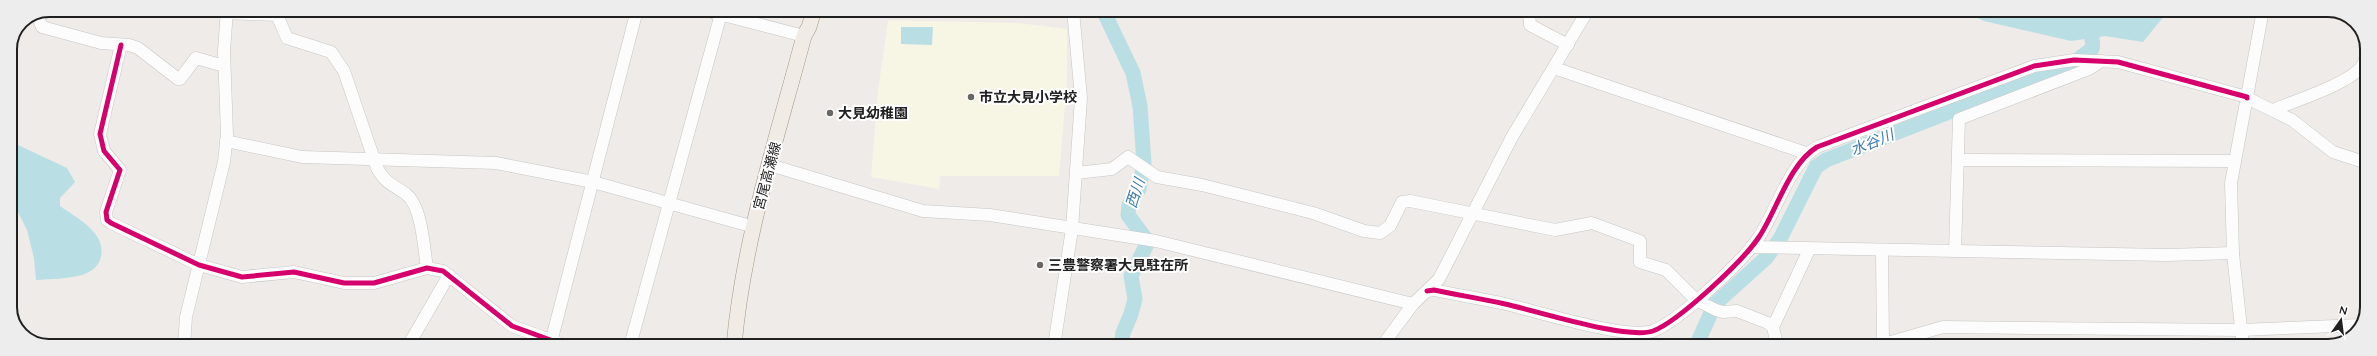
<svg xmlns="http://www.w3.org/2000/svg" width="2377" height="356" font-family="Quicksand,'Noto Sans JP',sans-serif">
<style>
.education{fill:#f7f5e4}
.water{fill:#b9dfe4}
.lines{fill:none;stroke-linecap:round;stroke-linejoin:round}
.river{stroke:#b9dfe4;stroke-width:15}
.minor-casing{stroke:#c7c6c4;stroke-width:13}
.major-casing{stroke:#a59784;stroke-width:16}
.minor{stroke:#fcfcfc;stroke-width:12}
.major{stroke:#f1ebe5;stroke-width:15}
.cycleway-casing{stroke:#fff;stroke-width:8}
.cycleway{stroke:#d6006c;stroke-width:5}
.poi-dot{fill:#686766;stroke:#fff;stroke-width:1.5}
.labels{text-anchor:middle;dominant-baseline:central;stroke-width:4;stroke-linejoin:round;paint-order:stroke}
.poi-label{font-size:14px;font-weight:bold;fill:#202020;stroke:#fff;text-anchor:start}
.street-label{font-size:14px;fill:#202020;stroke:#fff}
.water-label{font-size:15px;font-style:italic;fill:#3d7ca9;stroke:#fff}
.rim{fill:none;stroke:#202020;stroke-width:2}
</style>
<rect width="100%" height="100%" fill="#eeebe8"/>
<path class="education" d="M888,20L1019,23L1067,29V83L1059,176H940L939,189L871,177L878,91Z"/>
<g class="water">
<path d="M1961,10H2169L2143,42L2105,36L2071,41L1984,21Z"/>
<path d="M901,27H933L932,45L901,44Z"/>
<path d="M10,137L18,145L67,168L75,182L60,198V206C78,219 109,234 100,260C98,267 89,273 82,275C67,279 51,279 36,280L34,258L27,230L10,196Z"/>
</g>
<g class="lines">
<g class="river">
<path d="M1103,10L1133,73L1140,106L1144,163L1139,189L1129,205L1128,215L1148,242L1131,276L1135,299L1131,314L1123,333L1121,346"/>
<path d="M1696,346L1715,304L1766,258L1780,239L1816,167L1826,160L1990,96L2063,71L2092,49C2095,37 2086,21 2081,10"/>
</g>
<defs>
<g id="minor">
<path d="M704,10L804,36"/>
<path d="M1529,10L1530,25L1568,45"/>
<path d="M227,13L277,15L287,38L331,52L344,71L377,168C386,184 392,184 406,194C422,206 424,249 427,268"/>
<path d="M37,15L42,27L101,43L129,45L138,48L178,79H180L196,58L224,66"/>
<path d="M2354,21L2359,28"/>
<path d="M121,45L100,134L104,151L120,170L106,212L107,220L111,223L199,265L242,277L294,272L344,283H374L427,268L443,271L512,326L567,346"/>
<path d="M1554,68L1806,153"/>
<path d="M2247,98L2292,120L2333,152L2367,163"/>
<path d="M2273,110C2294,101 2349,84 2362,66C2364,63 2365,58 2367,55"/>
<path d="M226,141L302,157L496,163L593,182L754,227"/>
<path d="M1958,160L2235,161"/>
<path d="M770,165L923,211L990,215L1156,241L1413,304"/>
<path d="M1076,173L1112,169L1128,157L1157,177L1202,185L1313,213L1364,231L1380,233L1390,226L1402,202L1410,201L1555,230L1592,223L1640,241V262L1666,270L1696,300L1716,310L1723,312L1737,311L1768,323L1773,327L1777,346"/>
<path d="M1751,247L2167,255L2233,253"/>
<path d="M1882,251L1883,343"/>
<path d="M1955,251L1959,119L2089,69L2101,61"/>
<path d="M1427,291L1434,290C1458,295 1482,299 1505,304C1537,311 1626,340 1653,331C1679,321 1743,261 1759,237C1777,210 1789,164 1817,147L2034,66L2074,60L2118,62L2247,97"/>
<path d="M1773,327L1809,250"/>
<path d="M184,346L186,317L224,162L227,135L224,51L227,10"/>
<path d="M408,346L449,275"/>
<path d="M550,346L637,10"/>
<path d="M630,346L722,10"/>
<path d="M1054,346L1072,229L1081,98L1073,10"/>
<path d="M1170,346H1187"/>
<path d="M1382,346L1413,304L1439,279L1512,137L1588,10"/>
<path d="M1877,346L1943,327L2241,330L2360,325"/>
<path d="M2243,346L2233,254L2231,183L2263,10"/>
</g>
<path id="major" d="M734,346C743,241 777,138 804,36L809,27L814,10"/>
</defs>
<use href="#minor" class="minor-casing"/>
<use href="#major" class="major-casing"/>
<use href="#minor" class="minor"/>
<use href="#major" class="major"/>
<defs>
<g id="cycleway">
<path d="M121,45L100,134L104,151L120,170L106,212L107,220L111,223L199,265L242,277L294,272L344,283H374L427,268L443,271L512,326L567,346"/>
<path d="M1427,291L1434,290C1458,295 1482,299 1505,304C1537,311 1626,340 1653,331C1679,321 1743,261 1759,237C1777,210 1789,164 1817,147L2034,66L2074,60L2118,62L2247,97V98"/>
</g>
</defs>
<use href="#cycleway" class="cycleway-casing"/>
<use href="#cycleway" class="cycleway"/>
</g>
<g class="poi-dot">
<circle cx="971" cy="97" r="4"/>
<circle cx="830" cy="113" r="4"/>
<circle cx="1040" cy="265" r="4"/>
</g>
<g class="labels">
<g class="poi-label">
<text x="979" y="97">市立大見小学校</text>
<text x="838" y="113">大見幼稚園</text>
<text x="1048" y="265">三豊警察署大見駐在所</text>
</g>
<g class="street-label">
<text transform="translate(767 176) rotate(-75)">宮尾高瀬線</text>
</g>
<g class="water-label">
<text transform="translate(1872 142) rotate(-22)">水谷川</text>
<text transform="translate(1135 193) rotate(-72)">西川</text>
</g>
</g>
<path d="M0 0H2377V356H0ZM49 17H2328A32 32 0 0 1 2360 49V307A32 32 0 0 1 2328 339H49A32 32 0 0 1 17 307V49A32 32 0 0 1 49 17Z" fill="#ededed" fill-rule="evenodd"/>
<path class="rim" d="M49 17H2328A32 32 0 0 1 2360 49V307A32 32 0 0 1 2328 339H49A32 32 0 0 1 17 307V49A32 32 0 0 1 49 17Z"/>
<g transform="translate(2341 320) rotate(14)" stroke="#ffffff" stroke-width="3" paint-order="stroke">
<path d="M0-3L7 15L0 10L-7 15Z" fill="#202020"/>
<text y="-6" font-size="11" font-weight="bold" text-anchor="middle" fill="#202020">N</text>
</g>
</svg>
